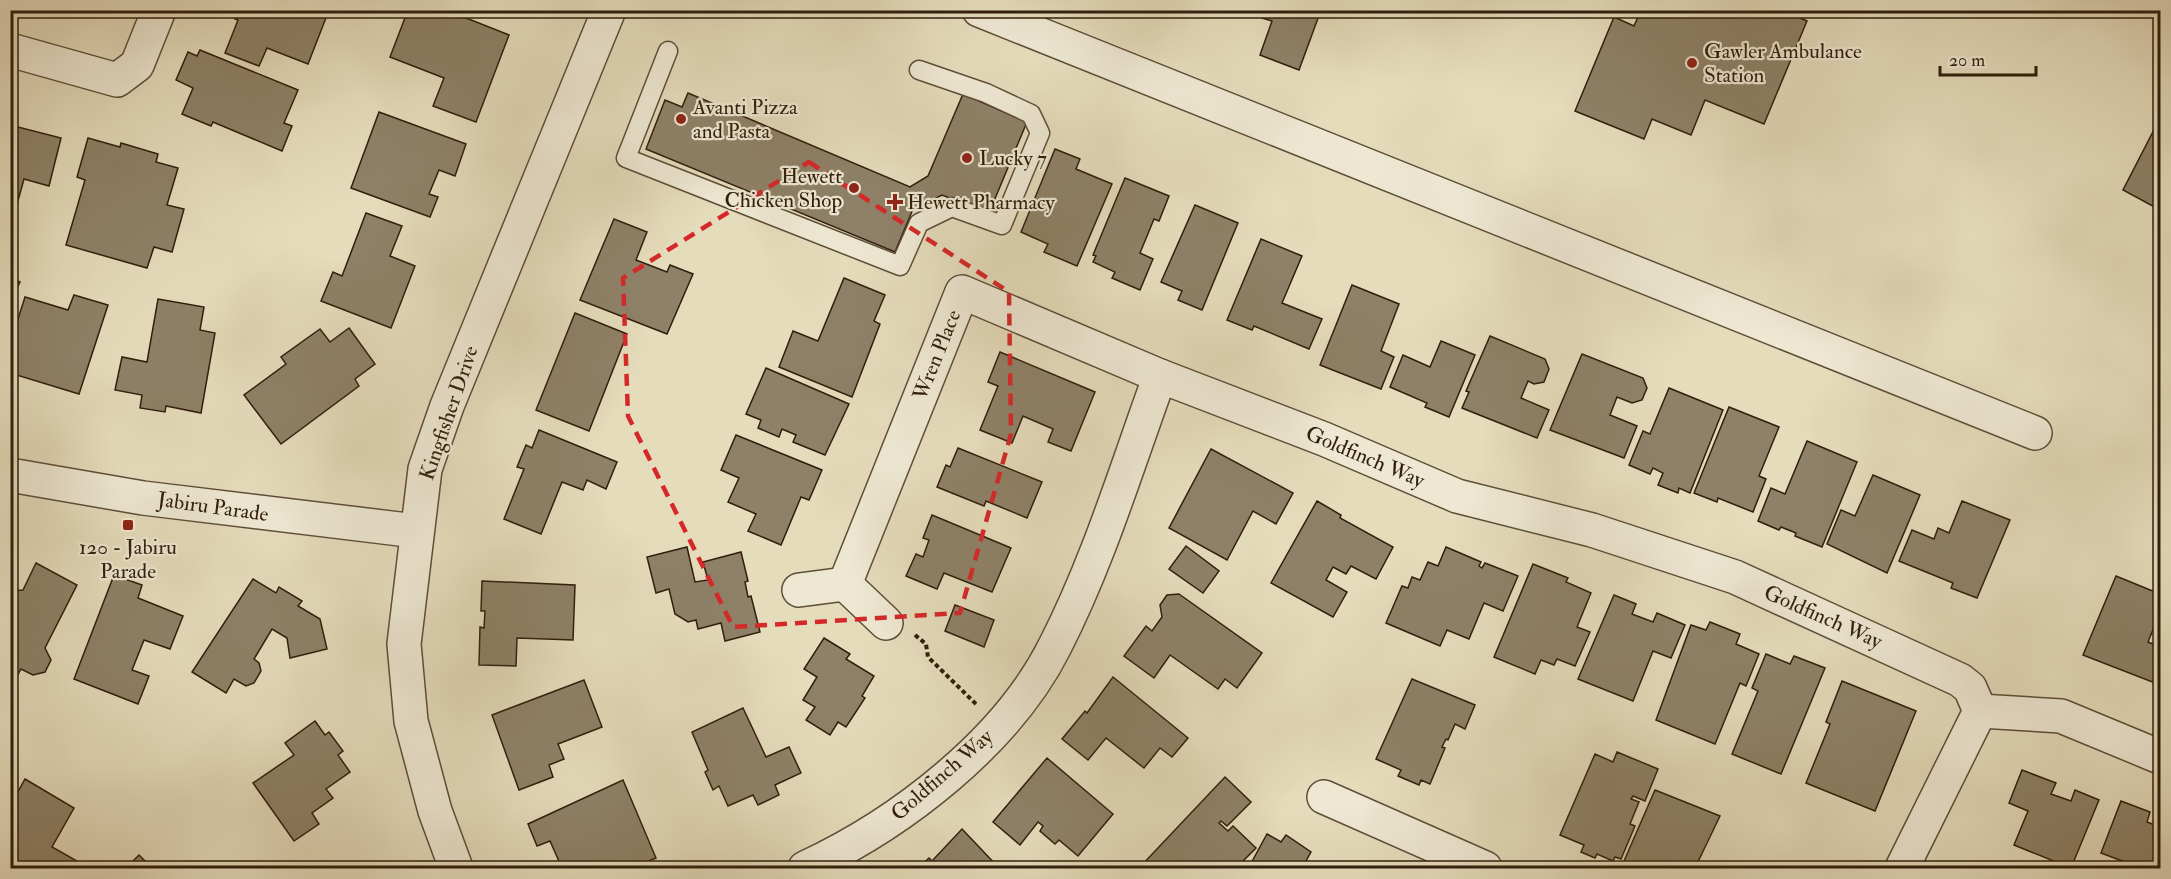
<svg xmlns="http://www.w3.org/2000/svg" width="2171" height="879" font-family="'IM FELL Double Pica',serif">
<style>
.building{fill:#8e8168;stroke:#301e0c;stroke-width:1.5}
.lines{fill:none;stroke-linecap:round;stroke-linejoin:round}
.lane-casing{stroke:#5d4e38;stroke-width:21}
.street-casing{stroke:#5d4e38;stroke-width:36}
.path{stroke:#301e0c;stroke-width:4;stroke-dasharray:4.5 3;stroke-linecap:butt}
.lane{stroke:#eee8d3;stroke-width:18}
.street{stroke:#eee8d3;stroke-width:33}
.marked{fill:none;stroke:#d62828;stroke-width:4.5;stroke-dasharray:12 8;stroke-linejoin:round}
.poi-dot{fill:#8f2418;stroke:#eee8d3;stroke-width:2}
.labels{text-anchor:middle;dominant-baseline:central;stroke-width:4.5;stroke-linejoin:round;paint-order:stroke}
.poi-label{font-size:21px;fill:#301e0c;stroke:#eee8d3;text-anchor:start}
.street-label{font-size:21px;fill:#301e0c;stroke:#eee8d3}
</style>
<rect width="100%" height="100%" fill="#e5dcbc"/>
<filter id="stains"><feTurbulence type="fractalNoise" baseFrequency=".00333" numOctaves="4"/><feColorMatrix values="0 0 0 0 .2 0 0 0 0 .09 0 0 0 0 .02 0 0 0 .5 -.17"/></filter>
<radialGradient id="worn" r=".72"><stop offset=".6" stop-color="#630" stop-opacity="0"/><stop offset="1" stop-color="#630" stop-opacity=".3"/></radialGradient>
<g class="building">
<path d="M238,10H329L308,64L267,48L259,66L225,53L238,20L235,19Z"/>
<path d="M408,10H446L509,35L476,122L433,106L444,78L390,57Z"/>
<path d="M1264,10H1321L1299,70L1260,55L1272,21L1262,18Z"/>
<path d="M1641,10H1782L1807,21L1764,124L1705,100L1691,135L1652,119L1644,139L1575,111L1614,17L1634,26Z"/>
<path d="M200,50L298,90L284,123L292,126L282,151L213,122L211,126L182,114L193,88L176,80L188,52L197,56Z"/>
<path d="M688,93L910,187L928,176L963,94L1027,122L989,213L942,195L913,209L895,252L646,149L665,100L682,107Z"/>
<path d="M379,112L466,144L455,176L439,170L429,194L438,197L430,217L351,188Z"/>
<path d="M2160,118V210L2123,190Z"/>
<path d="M10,125L61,138L49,186L24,179L14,215L10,214Z"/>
<path d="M88,138L120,147L121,143L158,154L156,162L178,168L167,205L184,209L172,252L154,247L147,268L66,245L85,180L77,177Z"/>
<path d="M1055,149L1080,159L1076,169L1112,184L1077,266L1044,252L1048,244L1021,232Z"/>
<path d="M1125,178L1169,196L1159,221L1154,219L1140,253L1153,259L1140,290L1112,278L1115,272L1093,262L1096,256L1093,255Z"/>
<path d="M1195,205L1238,223L1202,310L1178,300L1182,291L1161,282Z"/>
<path d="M366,213L402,226L390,256L415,266L391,328L321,301L333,272L342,276Z"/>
<path d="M614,219L647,232L636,260L667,272L670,265L693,274L667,334L580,300Z"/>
<path d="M1261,239L1302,256L1282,303L1322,319L1309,349L1254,326L1252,330L1227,320Z"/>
<path d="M10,278L20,282L10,304Z"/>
<path d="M844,278L885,295L874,321L880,324L852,397L779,367L793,331L818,341Z"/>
<path d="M1352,285L1399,304L1381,351L1394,357L1381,389L1320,365Z"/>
<path d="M74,295L108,305L79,394L10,373V344L25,297L68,310Z"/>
<path d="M158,299L204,307L200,330L215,333L201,413L166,406L165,412L140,408L142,395L115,390L122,357L147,362Z"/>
<path d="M575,313L627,334L589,431L536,410Z"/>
<path d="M349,328L375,364L355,379L359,386L281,444L244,395L286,364L281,357L320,329L330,342Z"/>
<path d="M1490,336L1545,359L1549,369L1544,382L1534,384L1528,381L1521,398L1549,410L1537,438L1462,408L1469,392L1466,391Z"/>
<path d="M1441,341L1475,355L1449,417L1425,407L1427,403L1390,387L1403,355L1430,367Z"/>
<path d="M1000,352L1095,392L1071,451L1048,442L1053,429L1023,416L1012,443L980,430L998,386L988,382Z"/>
<path d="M1582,354L1643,378L1647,388L1642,400L1632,403L1617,397L1610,415L1637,426L1624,458L1550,430Z"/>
<path d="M766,368L849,404L825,455L793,442L796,435L782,429L779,437L758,428L761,420L746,414Z"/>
<path d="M1669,388L1723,410L1690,493L1679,488L1678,493L1658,485L1663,473L1653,468L1650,474L1629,465L1643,431L1650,434Z"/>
<path d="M1729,407L1779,427L1759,476L1766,479L1753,512L1718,498L1717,502L1694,493Z"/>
<path d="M539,430L617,462L606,489L587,480L583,490L562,482L541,534L504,519L524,469L517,467L526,445L532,448Z"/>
<path d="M736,435L822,470L809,500L801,497L781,545L748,531L756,514L728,502L739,478L721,470Z"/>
<path d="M1807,441L1857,462L1822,547L1795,536L1796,533L1781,527L1779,530L1758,521L1771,488L1785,494Z"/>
<path d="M958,448L1042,482L1027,518L986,501L984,506L937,487L946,465L950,467Z"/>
<path d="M1211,449L1293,493L1276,524L1253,511L1227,560L1169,528Z"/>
<path d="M1873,475L1920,495L1887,573L1827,544L1841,510L1855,516Z"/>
<path d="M1317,501L1341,515L1340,518L1393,547L1376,579L1351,566L1346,574L1333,567L1326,580L1347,592L1333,617L1271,583Z"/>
<path d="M1962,501L2010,520L1977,598L1951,588L1953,583L1899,561L1912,530L1934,539L1938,528L1949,533Z"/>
<path d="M932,515L1011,548L992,592L944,573L937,589L906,576L916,554L923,557L929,540L923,538Z"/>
<path d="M1186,546L1219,571L1203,593L1169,569Z"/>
<path d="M687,547L695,582L708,580L703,562L741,552L748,581L745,582L748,597L751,596L760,632L725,641L721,623L698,629L696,620L688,622L675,614L669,589L656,593L647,557Z"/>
<path d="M1446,547L1481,562L1479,566L1482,568L1485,563L1518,576L1503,611L1484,603L1469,639L1447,630L1440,646L1386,623L1402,586L1408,588L1412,577L1420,580L1428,562L1438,566Z"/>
<path d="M36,563L77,585L45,648L51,660L45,672L33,675L21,669L10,689V591L23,590Z"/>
<path d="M1533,564L1568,578L1566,582L1591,593L1577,627L1590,632L1575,666L1557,659L1554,665L1541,660L1535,674L1494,657Z"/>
<path d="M114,575L142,585L138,598L183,616L170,649L144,640L132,670L149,676L138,704L74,679Z"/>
<path d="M2116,576L2160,594V612L2148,642L2160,647V685L2083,655Z"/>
<path d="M253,579L276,593L279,587L302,601L298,606L320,619L327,649L290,658L287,638L272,629L254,659L259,663L261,671L254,683L246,686L234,679L226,693L192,672Z"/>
<path d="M482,581L575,585L573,640L517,638L516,666L479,665L480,627L484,628L485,611H481Z"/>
<path d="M1179,594L1262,653L1237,688L1225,679L1218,689L1170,655L1154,678L1124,656L1146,626L1152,631L1162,617L1160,605L1167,595Z"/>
<path d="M1614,595L1636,604L1632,614L1653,622L1657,613L1685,625L1671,658L1653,651L1633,701L1578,679Z"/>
<path d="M955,605L994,620L984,647L945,631Z"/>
<path d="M1710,622L1740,634L1736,644L1759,654L1746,686L1740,683L1715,744L1656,720L1691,625L1706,630Z"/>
<path d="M824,638L850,654L846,659L874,676L862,696L865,698L846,727L838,722L830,735L806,720L815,707L803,700L817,677L804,669Z"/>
<path d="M1766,654L1790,664L1794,656L1825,668L1781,774L1732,754L1758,691L1752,688Z"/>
<path d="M1113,677L1188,738L1172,757L1160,748L1144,768L1106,738L1088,760L1062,739L1085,711L1087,713Z"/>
<path d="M1412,679L1475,705L1465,729L1455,724L1448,740L1446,739L1442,747L1445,748L1430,784L1421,780L1419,785L1398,776L1401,770L1376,759Z"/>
<path d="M584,680L602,727L558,744L564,759L549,765L553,777L519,790L492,715Z"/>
<path d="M1842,681L1916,711L1875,811L1806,783L1830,724L1826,722Z"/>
<path d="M743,708L766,757L789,747L801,773L775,785L779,795L758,805L753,795L728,806L719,786L713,790L705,772L708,770L692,732Z"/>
<path d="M315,721L325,735L329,732L343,751L338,755L350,772L326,789L333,798L312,813L319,824L294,841L253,783L294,755L285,743Z"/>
<path d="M1617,752L1658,769L1645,801L1633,796L1631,799L1639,802L1630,824L1635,826L1621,859L1615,857L1613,861L1597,854L1595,858L1581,852L1584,845L1560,835L1595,754L1613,762Z"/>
<path d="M1047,758L1113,814L1078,856L1059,840L1055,844L1040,831L1043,826L1038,822L1020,845L993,822Z"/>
<path d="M2022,770L2056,783L2051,794L2071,801L2075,790L2099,800L2071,868L2014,845L2028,811L2009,803Z"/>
<path d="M1225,777L1251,802L1227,826L1221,821L1219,823L1228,831L1233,826L1256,848L1236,868H1139Z"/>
<path d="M25,779L74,808L52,847L77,861L73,868H19L13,865L10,868V806Z"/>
<path d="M623,780L656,858L632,868H562L550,841L537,846L528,824Z"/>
<path d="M1655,790L1720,816L1695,868H1621Z"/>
<path d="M2121,801L2150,812L2147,822L2160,827V868H2141L2101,853Z"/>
<path d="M962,829L999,868H918L929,858L932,861Z"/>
<path d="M1267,834L1281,842L1286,835L1311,852L1302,868L1249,867Z"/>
<path d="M139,855L152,868H126Z"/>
<path d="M359,862L362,868H344Z"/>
</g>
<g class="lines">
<defs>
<path id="lane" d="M668,51L626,158L900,266L919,223L952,207L1002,225L1040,133L1031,114L986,93L919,70"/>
<g id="street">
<path d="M979,10L2035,433"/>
<path d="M10,50L117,80L137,65L159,10"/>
<path d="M10,475L143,498L416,531"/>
<path d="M799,590L845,584"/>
<path d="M886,623L845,584L962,292L1160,376"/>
<path d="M1980,711L2061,716L2160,757"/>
<path d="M1324,797L1485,868"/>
<path d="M456,868L435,811L411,721L404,644L425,469L447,406L609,10"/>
<path d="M805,868C900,824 1007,742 1055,646C1099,560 1127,466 1160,376L1324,439L1457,496L1592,530L1735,577L1960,680L1970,688L1980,711L1902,868"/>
</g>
</defs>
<use href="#lane" class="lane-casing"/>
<use href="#street" class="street-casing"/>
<path class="path" d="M915,635L926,644L928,657L976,704"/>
<use href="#lane" class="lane"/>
<use href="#street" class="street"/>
</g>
<path class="marked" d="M809,162L1009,292L1011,434L960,613L733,627L628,416L623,278Z"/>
<g class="poi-dot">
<circle cx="1692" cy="63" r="6"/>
<circle cx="681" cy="119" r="6"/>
<circle cx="967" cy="158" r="6"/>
<circle cx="854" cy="188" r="6"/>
<path d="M892 193h6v6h6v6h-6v6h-6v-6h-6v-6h6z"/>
<rect x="122" y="519" width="12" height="12" rx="3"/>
</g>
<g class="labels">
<g class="poi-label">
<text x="1704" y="51">Gawler Ambulance<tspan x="1704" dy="24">Station</tspan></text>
<text x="693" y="107">Avanti Pizza<tspan x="693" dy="24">and Pasta</tspan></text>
<text x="979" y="158">Lucky 7</text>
<text x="842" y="176" text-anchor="end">Hewett<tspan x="842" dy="24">Chicken Shop</tspan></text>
<text x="907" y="202">Hewett Pharmacy</text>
<text x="128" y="547" text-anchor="middle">120 - Jabiru<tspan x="128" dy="24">Parade</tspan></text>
</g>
<g class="street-label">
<text transform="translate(937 355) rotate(-68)">Wren Place</text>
<text transform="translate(449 413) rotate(-71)">Kingfisher Drive</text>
<text transform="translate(1365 457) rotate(23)">Goldfinch Way</text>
<text transform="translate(213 507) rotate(8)">Jabiru Parade</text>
<text transform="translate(1823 617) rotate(24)">Goldfinch Way</text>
<text transform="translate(942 775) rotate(-41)">Goldfinch Way</text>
</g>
</g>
<rect width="2171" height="879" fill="none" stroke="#e5dcbc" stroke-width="36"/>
<rect x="12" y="12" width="2147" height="855" fill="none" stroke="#301e0c" stroke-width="3"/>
<rect x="18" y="18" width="2135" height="843" fill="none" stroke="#301e0c" stroke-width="1.5"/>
<path d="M1940 66v9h96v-9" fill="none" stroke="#301e0c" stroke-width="3"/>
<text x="1949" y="66" font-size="18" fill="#301e0c" stroke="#eee8d3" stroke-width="4.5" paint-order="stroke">20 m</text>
<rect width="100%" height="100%" filter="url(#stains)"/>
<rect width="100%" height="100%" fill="url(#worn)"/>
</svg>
